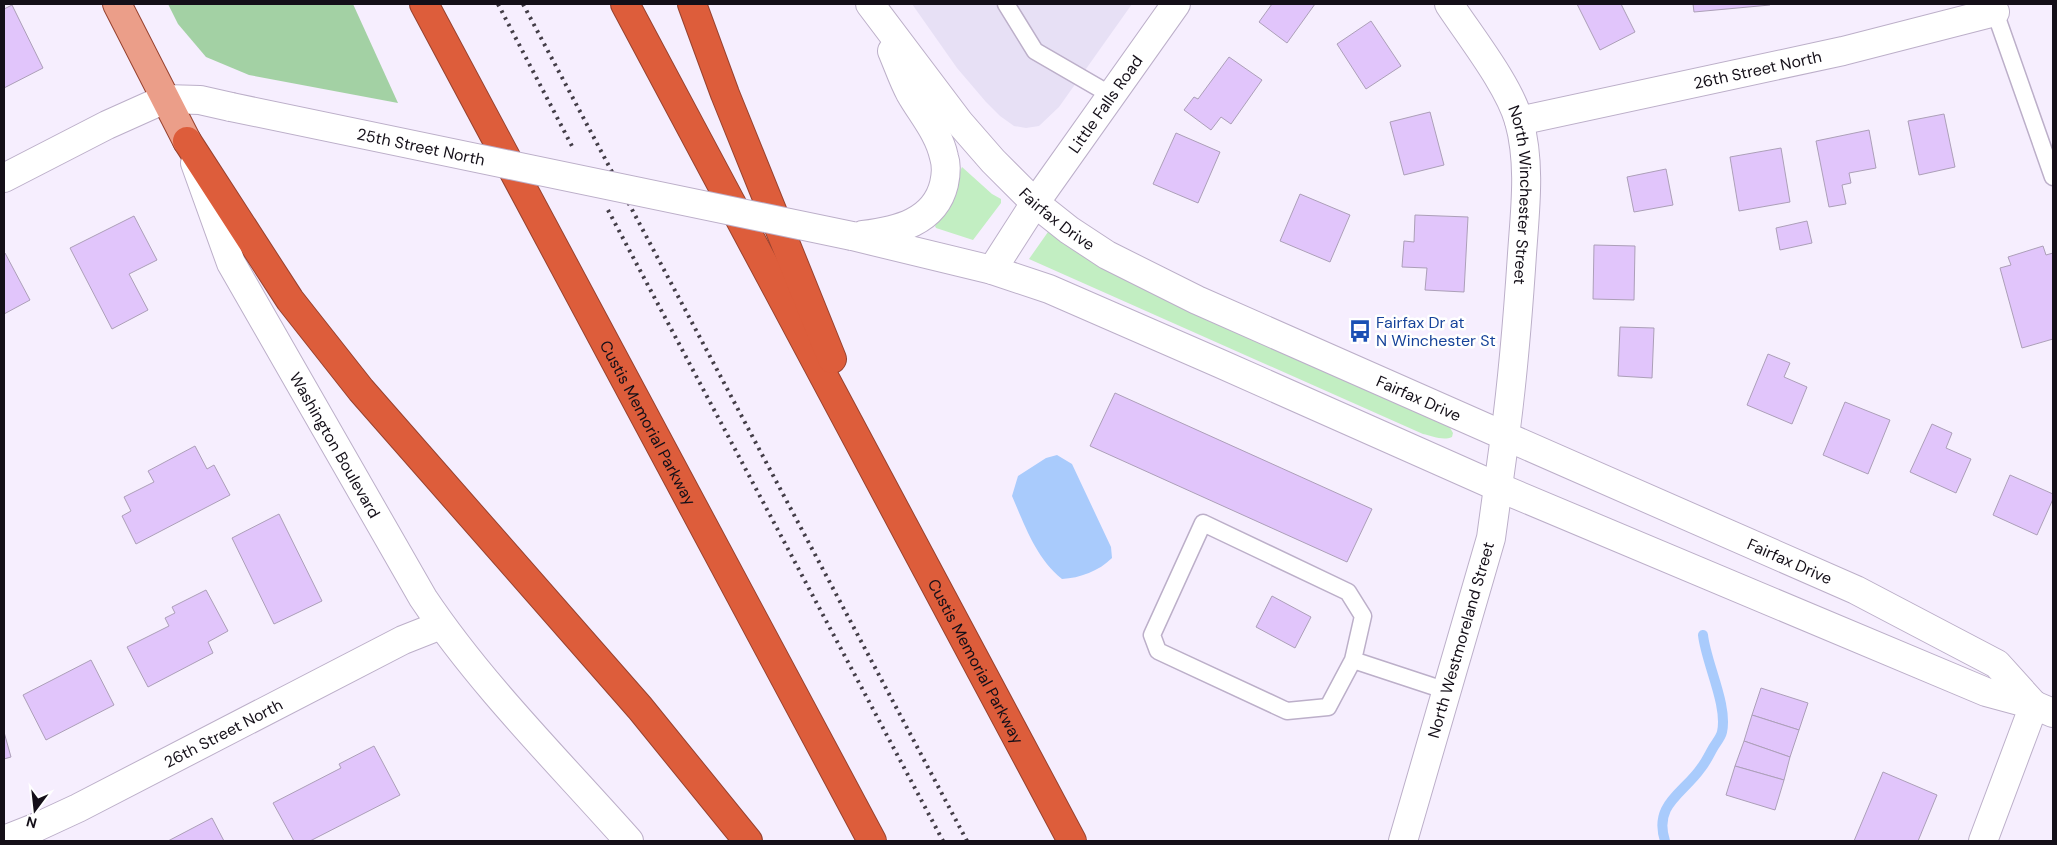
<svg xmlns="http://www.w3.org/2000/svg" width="2057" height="845" font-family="'DM Sans',sans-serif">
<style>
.commercial{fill:#e7e0f5}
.green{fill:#c2eec2}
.forest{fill:#a3d1a4}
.water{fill:#a9cbfc}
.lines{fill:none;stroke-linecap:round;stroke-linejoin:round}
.stream{stroke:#a9cbfc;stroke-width:10}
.building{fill:#e1c5fb;stroke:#ac9fb8}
.service-casing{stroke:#bcafc9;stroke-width:19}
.minor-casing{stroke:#bcafc9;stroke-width:30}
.tertiary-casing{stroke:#bcafc9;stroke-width:30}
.secondary-casing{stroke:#bcafc9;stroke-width:30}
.primary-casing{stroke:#97422f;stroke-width:30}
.motorway-casing{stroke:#97422f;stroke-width:30}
.service{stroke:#fff;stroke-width:16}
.minor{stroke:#fff;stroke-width:28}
.tertiary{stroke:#fff;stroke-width:28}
.secondary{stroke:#fff;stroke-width:28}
.primary{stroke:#eb9e89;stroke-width:28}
.motorway{stroke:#dd5d3b;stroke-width:28}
.rail{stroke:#433d47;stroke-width:4;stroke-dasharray:2.5 5;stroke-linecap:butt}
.secondary-bridge-casing{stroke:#bcafc9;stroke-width:30;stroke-linecap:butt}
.secondary-bridge{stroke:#fff;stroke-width:28}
.labels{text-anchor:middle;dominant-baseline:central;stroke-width:5;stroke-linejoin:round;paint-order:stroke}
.street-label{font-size:16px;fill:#140f18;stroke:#fff}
.transit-label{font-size:16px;fill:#164399;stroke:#fff;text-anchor:start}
</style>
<rect width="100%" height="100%" fill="#f6eefe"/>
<path class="commercial" d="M912,4H1132L1059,107L1039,126L1026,128L1014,126L1000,116L986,102L957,68Z"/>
<g class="green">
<path d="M962,167L992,194L1001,199V203L973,240L936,228L935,226C942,215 951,207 956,194C959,186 958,174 962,167Z"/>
<path d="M1048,232L1093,260L1428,413L1449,426L1453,433L1452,437C1443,441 1432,436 1423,434L1029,259Z"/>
</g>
<path class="forest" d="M168,4H353L398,103L249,75L206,57L178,24Z"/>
<path class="water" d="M1057,455L1072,464L1111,547L1112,558C1099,571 1080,578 1062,579C1036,558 1025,526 1012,496L1018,476L1046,458Z"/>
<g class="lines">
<path class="stream" d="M1665,841C1653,804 1684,793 1701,768C1706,762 1709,755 1713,748C1716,743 1721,737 1722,732C1728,705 1706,663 1703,635"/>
</g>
<g class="building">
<path d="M1272,4H1315L1287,43L1259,22Z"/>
<path d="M1577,4H1621L1635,32L1600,50Z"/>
<path d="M1693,4H1769L1770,5L1694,12Z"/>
<path d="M12,5L43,68L4,88V9Z"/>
<path d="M1371,21L1401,66L1366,89L1337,44Z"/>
<path d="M1229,57L1262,80L1231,124L1221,117L1211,130L1184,110L1194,97L1198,99Z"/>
<path d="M1430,112L1444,165L1404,175L1390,122Z"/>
<path d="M1944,114L1955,167L1919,175L1908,121Z"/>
<path d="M1869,130L1876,168L1849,173L1851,183L1842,185L1846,204L1829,207L1816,141Z"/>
<path d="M1176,133L1220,152L1198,203L1153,184Z"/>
<path d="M1781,148L1790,202L1739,211L1730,157Z"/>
<path d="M1666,169L1673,205L1634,212L1627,177Z"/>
<path d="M1300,194L1350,215L1330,262L1280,241Z"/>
<path d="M1415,215L1468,217L1464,292L1425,290L1427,268L1402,267L1404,241L1414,242Z"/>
<path d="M134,216L157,260L129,274L148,310L112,329L70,248Z"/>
<path d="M1807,221L1812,243L1780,250L1776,228Z"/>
<path d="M1594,245L1635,246L1634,300L1593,299Z"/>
<path d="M2043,246L2046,255L2053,253V339L2022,348L2000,268L2011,265L2008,257Z"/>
<path d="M5,253L30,300L4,314V254Z"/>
<path d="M1620,327L1654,328L1652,378L1618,376Z"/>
<path d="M1768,354L1790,363L1784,377L1807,387L1792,424L1747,405Z"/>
<path d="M1115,393L1372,509L1347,562L1090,446Z"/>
<path d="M1845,402L1890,420L1868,474L1823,455Z"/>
<path d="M1932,424L1952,433L1946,448L1971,459L1956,493L1910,472Z"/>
<path d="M195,446L207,469L214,465L230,495L136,544L122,516L131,511L124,497L154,482L148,471Z"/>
<path d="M2010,475L2053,494V499L2037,535L1993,515Z"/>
<path d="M279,514L322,601L274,624L232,538Z"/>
<path d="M206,590L228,631L208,642L213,653L148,687L127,647L169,626L165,618L175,613L172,607Z"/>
<path d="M1272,596L1311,617L1295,648L1256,627Z"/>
<path d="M91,660L114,705L46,740L23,695Z"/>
<path d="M1761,688L1808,703L1799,730L1752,715Z"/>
<path d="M1752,715L1799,730L1790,757L1744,741Z"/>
<path d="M4,732L11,757L4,759Z"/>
<path d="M1744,741L1790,757L1784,780L1735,766Z"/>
<path d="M374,746L400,795L310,841H294L273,803L341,768L339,764Z"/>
<path d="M1735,766L1784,780L1775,810L1726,795Z"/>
<path d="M1883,772L1937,795L1918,841H1854Z"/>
<path d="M212,818L224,841H168Z"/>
</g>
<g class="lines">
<defs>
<g id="service">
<path d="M1006,4L1035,51L1111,95"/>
<path d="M1995,12L2053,177"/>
<path d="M1353,660L1328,707L1287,711L1158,651L1152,635L1203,523L1348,592L1363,616L1353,660L1447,691"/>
</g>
<g id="minor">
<path id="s1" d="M1449,4C1470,36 1509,85 1519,121C1531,164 1525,210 1522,254C1518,315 1513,376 1505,436"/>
<path id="s2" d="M1519,121L1843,51L1995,12L1991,4"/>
<path d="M4,178L107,125L165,99"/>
<path d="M1983,841L2034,705"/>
</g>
<g id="tertiary">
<path id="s3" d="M992,270L1035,203L1176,4"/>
<path id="s4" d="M1505,436L1856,590L1997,664L2034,705"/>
<path d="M1498,487L1986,692L2034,705L2053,713"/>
<path id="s5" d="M4,840L37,827L78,808L403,640L441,625"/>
</g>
<g id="secondary">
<path id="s6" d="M870,4L959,122L993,161L1035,203L1069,230L1107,255L1197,300L1505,436L1491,538L1403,841"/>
<path d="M165,99L200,100L231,107"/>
<path id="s7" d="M195,163L231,263L423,598C482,686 559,762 629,841"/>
<path d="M863,235C897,231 935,222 944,184C946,175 947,166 944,157C939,133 922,114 910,93C903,80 898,65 892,51"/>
<path d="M852,236L992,270L1049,289L1221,364L1498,487"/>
</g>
<path id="primary" d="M117,4L187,141"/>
<g id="motorway">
<path id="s8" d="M424,4L872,841"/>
<path id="s9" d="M625,4L1072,841"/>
<path d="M692,4L725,94L832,359"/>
<path d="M187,141L290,300L361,390L640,708L748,841"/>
</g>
</defs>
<use href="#service" class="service-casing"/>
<use href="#minor" class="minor-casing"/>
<use href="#tertiary" class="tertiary-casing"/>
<use href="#secondary" class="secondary-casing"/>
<use href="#primary" class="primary-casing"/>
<use href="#motorway" class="motorway-casing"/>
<use href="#service" class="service"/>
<use href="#minor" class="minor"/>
<use href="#tertiary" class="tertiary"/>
<use href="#secondary" class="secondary"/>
<use href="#primary" class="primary"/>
<use href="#motorway" class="motorway"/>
<g class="rail">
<path d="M498,4L574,150"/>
<path d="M523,4L967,841"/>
<path d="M608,210L943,841"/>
</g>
<defs>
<g id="secondary-bridge">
<path id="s10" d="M231,107L852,236"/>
</g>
</defs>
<use href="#secondary-bridge" class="secondary-bridge-casing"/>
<use href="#secondary-bridge" class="secondary-bridge"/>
</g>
<defs>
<symbol id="bus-bare" viewBox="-9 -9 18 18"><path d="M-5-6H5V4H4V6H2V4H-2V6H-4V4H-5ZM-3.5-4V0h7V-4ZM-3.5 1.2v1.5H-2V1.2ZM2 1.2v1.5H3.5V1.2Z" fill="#1a4fb4" stroke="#fff" stroke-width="2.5" paint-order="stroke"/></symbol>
</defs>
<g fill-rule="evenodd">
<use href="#bus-bare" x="1344" y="315" width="32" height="32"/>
</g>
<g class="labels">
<g class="street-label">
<text stroke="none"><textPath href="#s2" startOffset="244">26th Street North</textPath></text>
<text stroke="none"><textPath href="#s3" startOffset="201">Little Falls Road</textPath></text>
<text stroke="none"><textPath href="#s10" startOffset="194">25th Street North</textPath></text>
<text stroke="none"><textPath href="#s1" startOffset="211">North Winchester Street</textPath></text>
<text stroke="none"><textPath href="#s6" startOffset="286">Fairfax Drive</textPath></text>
<text stroke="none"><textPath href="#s6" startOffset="691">Fairfax Drive</textPath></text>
<text stroke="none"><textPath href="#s8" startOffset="475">Custis Memorial Parkway</textPath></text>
<text stroke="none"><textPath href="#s7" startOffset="316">Washington Boulevard</textPath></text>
<text stroke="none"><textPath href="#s4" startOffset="311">Fairfax Drive</textPath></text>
<text transform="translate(1461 640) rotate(-74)">North Westmoreland Street</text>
<text stroke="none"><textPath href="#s9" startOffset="745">Custis Memorial Parkway</textPath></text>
<text stroke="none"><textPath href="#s5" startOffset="244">26th Street North</textPath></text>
</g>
<g class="transit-label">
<text x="1376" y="322">Fairfax Dr at<tspan x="1376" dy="18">N Winchester St</tspan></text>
</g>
</g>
<rect width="2057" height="845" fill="none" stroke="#140f18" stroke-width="10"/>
<g transform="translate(35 810) rotate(195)" stroke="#ffffff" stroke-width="4" paint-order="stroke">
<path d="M0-4L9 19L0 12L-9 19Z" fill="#140f18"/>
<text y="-8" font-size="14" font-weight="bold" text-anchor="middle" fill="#140f18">N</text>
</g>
</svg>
